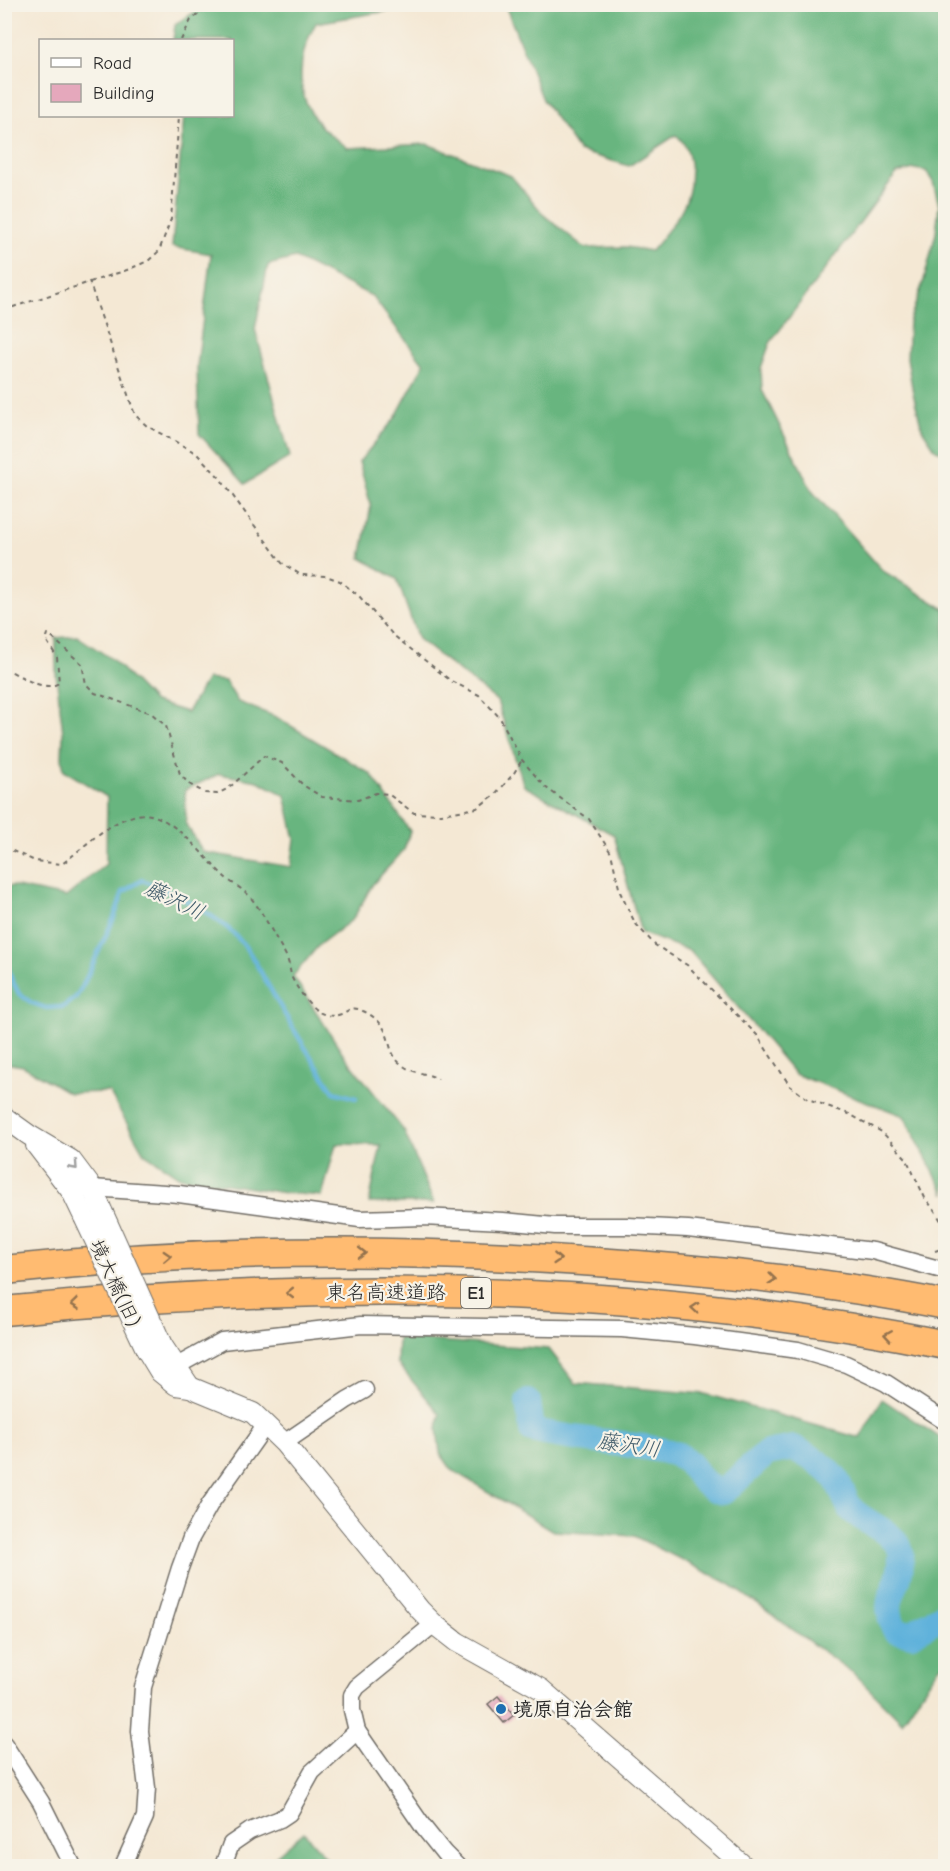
<svg xmlns="http://www.w3.org/2000/svg" width="950" height="1871" font-family="'Comic Neue','Klee One',sans-serif">
<style>
.forest{fill:#68b57f;stroke:#4a7055;stroke-width:1.5;fill-rule:evenodd}
.lines{fill:none;stroke-linecap:round;stroke-linejoin:round}
.stream{stroke:#60b2db;stroke-width:4.5}
.river{stroke:#60b2db;stroke-width:26}
.building{fill:#e5a8bc}
.minor-casing{stroke:#716d66;stroke-width:19}
.tertiary-casing{stroke:#716d66;stroke-width:22}
.motorway-casing{stroke:#716d66;stroke-width:31}
.path{stroke:#716d66;stroke-width:2;stroke-dasharray:4.5 4.5;stroke-linecap:butt}
.minor{stroke:#fff;stroke-width:16}
.tertiary{stroke:#fff;stroke-width:20}
.motorway{stroke:#ffbb71;stroke-width:28}
.tertiary-bridge-casing{stroke:#716d66;stroke-width:22;stroke-linecap:butt}
.tertiary-bridge{stroke:#fff;stroke-width:20}
.oneway{stroke:#a0a0a0}
.oneway2{stroke:#95734e}
.poi-dot{fill:#1f6fb2;stroke:#f7f3e8;stroke-width:2}
.labels{text-anchor:middle;dominant-baseline:central;stroke-width:4.5;stroke-linejoin:round;paint-order:stroke}
.shield{fill:#f7f3e8;stroke:#686764;stroke-width:1.5}
.shield-label{font-size:18px;font-weight:bold;fill:#2b2b2b}
.street-label{font-size:20px;fill:#2b2b2b;stroke:#f7f3e8}
.poi-label{font-size:20px;font-weight:bold;fill:#2b2b2b;stroke:#f7f3e8;text-anchor:start}
.water-label{font-size:21px;font-style:italic;fill:#3e5a69;stroke:#f7f3e8}
</style>
<rect width="100%" height="100%" fill="#f7f3e8"/>
<filter id="ink" filterUnits="userSpaceOnUse"><feTurbulence type="fractalNoise" baseFrequency=".0167" numOctaves="2"/><feDisplacementMap in="SourceGraphic" scale="12" xChannelSelector="R" yChannelSelector="G"/><feConvolveMatrix kernelMatrix="1 2 1 2 8 2 1 2 1" color-interpolation-filters="sRGB"/></filter>
<filter id="wash" filterUnits="userSpaceOnUse"><feTurbulence type="fractalNoise" baseFrequency=".008" numOctaves="4" result="noise"/><feDisplacementMap in="SourceGraphic" scale="24" xChannelSelector="R" yChannelSelector="G"/><feGaussianBlur stdDeviation="1.35" result="paint"/><feColorMatrix in="noise" values="0 0 0 0 0 0 0 0 0 0 0 0 0 0 0 0 0 1.4 0 .05"/><feComposite in="paint" operator="in"/></filter>
<g filter="url(#wash)">
<rect width="100%" height="100%" fill="#f4e8d4"/>
<g class="forest">
<path d="M205,5H411V7L316,23C297,56 294,93 319,124C326,133 339,141 348,148L427,144L511,176L545,216L585,248L626,247L651,251C662,238 674,224 682,209C694,188 695,150 676,135L629,166L579,151L543,100L505,5H945V453L936,450L922,429L913,393L907,358L909,322L924,280L936,233L939,205L933,182L926,171L914,169L897,173L770,343L761,368L762,390L812,491L883,571L945,609V1194L904,1116L795,1074L690,951L641,933L614,835L524,786L497,701L418,639L397,579L361,558L371,506L359,462L395,418L424,364L372,296L295,258L268,265L255,329L290,457L245,484L199,434L197,366L211,254L172,247L184,116H232V40H173L175,25Z"/>
<path d="M77,636L113,660L154,702L187,712L207,679L225,681L238,702L276,717L371,774L410,831L404,850L373,884L353,919L320,944L293,976L344,1055L404,1131L434,1203H369L381,1145L336,1144L322,1196L285,1193L180,1177L144,1153L109,1092L69,1093L23,1066L5,1063V887L12,886L66,897L106,864L107,797L64,770L62,758L63,733L56,674V638ZM219,774L258,781L285,795L295,839L291,867L203,852L186,824L185,790Z"/>
<path d="M398,1338L549,1349L575,1383L705,1394L860,1438L882,1399L945,1441V1664L940,1666L902,1722L853,1673L728,1583L634,1536L553,1531L452,1470L440,1453L437,1429L440,1414L397,1363Z"/>
<path d="M304,1832L333,1866H264Z"/>
</g>
<g class="lines">
<path class="stream" d="M4,955L11,978L19,994L32,1003L46,1008L63,1007L76,997L84,983L114,918L123,892L142,880C171,891 215,914 236,936C251,951 260,972 271,990C290,1025 312,1059 334,1092L356,1098"/>
<path class="river" d="M528,1402L532,1430C577,1442 624,1441 669,1452C697,1458 692,1484 723,1492L767,1453L794,1448C808,1456 824,1464 835,1478C842,1487 844,1501 852,1510C866,1524 894,1531 901,1551C902,1554 901,1557 901,1560C901,1591 879,1596 895,1630L911,1634L946,1613"/>
</g>
<g id="blocks">
<path class="building" d="M498,1696L514,1715L504,1723L488,1704Z"/>
</g>
</g>
<g filter="url(#ink)">
<use href="#blocks" fill-opacity="0" stroke="#716d66" stroke-width="1.5"/>
<g class="lines">
<defs>
<g id="minor">
<path d="M83,1190L92,1188L179,1194L360,1219L423,1217L503,1221L555,1226H628L688,1229L873,1251L946,1271"/>
<path d="M175,1367L222,1341L361,1325L622,1329L695,1336L798,1350L846,1364L886,1383L946,1422"/>
<path d="M284,1443L347,1400L365,1390"/>
<path d="M434,1624L357,1687L352,1695V1710L357,1731L424,1828L444,1853L457,1866"/>
<path d="M4,1744L41,1802L73,1866"/>
<path d="M123,1866L145,1817L147,1788L140,1731L143,1687L180,1568L191,1538L210,1504L265,1426"/>
<path d="M223,1866L231,1844L250,1831L280,1819L289,1813L312,1772L357,1731"/>
</g>
<g id="tertiary">
<path d="M4,1117L29,1135L71,1160L92,1188L103,1213"/>
<path d="M36,1145L72,1192L84,1217"/>
<path d="M162,1345L190,1387"/>
<path d="M146,1349L160,1372L176,1385L190,1387L253,1413L284,1443L420,1610L434,1624L457,1642L541,1689L744,1866"/>
</g>
<g id="motorway">
<path d="M4,1270C202,1248 399,1248 597,1262C714,1270 831,1282 946,1305"/>
<path d="M4,1311C317,1280 637,1282 946,1345"/>
</g>
</defs>
<use href="#minor" class="minor-casing"/>
<use href="#tertiary" class="tertiary-casing"/>
<use href="#motorway" class="motorway-casing"/>
<g class="path">
<path d="M181,40L191,20L212,4"/>
<path d="M89,281L135,415L147,426L196,453L219,477L282,563L301,575L326,576L340,581L359,596L393,635L451,681L479,695L500,718L522,760L545,787L589,819L611,853L620,892L635,923L655,945L687,965L757,1035L790,1086L808,1099L849,1114L882,1132L906,1158L925,1198L935,1211L946,1229"/>
<path d="M4,310L127,270L148,261L159,251L171,219L179,116"/>
<path d="M4,668C20,675 43,693 59,683L57,657L46,640L48,634L82,664L86,684L95,693L151,713L166,726L180,774L189,784L205,793L217,794L229,788L264,756L282,763L303,785L322,797L358,800L376,793L388,794L414,813L441,814L477,808L497,793L514,773L522,760"/>
<path d="M4,847L35,861L62,864C86,846 107,822 137,815C168,807 205,859 226,878C234,885 245,890 251,898C264,914 273,934 284,952C290,963 289,968 292,978C296,986 304,998 310,1004C316,1012 328,1018 338,1015C348,1013 350,1004 363,1011C397,1027 382,1048 401,1064C412,1074 426,1072 438,1079"/>
<path d="M935,1251L944,1248L946,1233"/>
</g>
<use href="#minor" class="minor"/>
<use href="#tertiary" class="tertiary"/>
<use href="#motorway" class="motorway"/>
<defs>
<g id="tertiary-bridge">
<path d="M103,1213L162,1345"/>
<path d="M84,1217L146,1349"/>
</g>
</defs>
<use href="#tertiary-bridge" class="tertiary-bridge-casing"/>
<use href="#tertiary-bridge" class="tertiary-bridge"/>
</g>
<defs><path id="oneway-chevron" d="M-2-3.5L2.5 0L-2 3.5" fill="none" stroke-width="1.6" stroke-linecap="round" stroke-linejoin="round" transform="scale(1.5)"/></defs>
<use class="oneway" href="#oneway-chevron" transform="translate(74 1166) rotate(48)"/>
<g class="oneway2">
<use href="#oneway-chevron" transform="translate(362 1253)"/>
<use href="#oneway-chevron" transform="translate(167 1256) rotate(-3)"/>
<use href="#oneway-chevron" transform="translate(557 1259) rotate(4)"/>
<use href="#oneway-chevron" transform="translate(772 1279) rotate(6)"/>
<use href="#oneway-chevron" transform="translate(290 1293) rotate(179)"/>
<use href="#oneway-chevron" transform="translate(75 1304) rotate(174)"/>
<use href="#oneway-chevron" transform="translate(695 1308) rotate(-175)"/>
<use href="#oneway-chevron" transform="translate(888 1335) rotate(-171)"/>
</g>
</g>
<circle class="poi-dot" cx="501" cy="1709" r="6"/>
<g class="labels">
<rect class="shield" x="461" y="1278" width="30" height="30" rx="4.5"/>
<g class="shield-label">
<text x="476" y="1293">E1</text>
</g>
<g class="street-label">
<text transform="translate(115 1283) rotate(65)">境大橋(旧)</text>
<text x="386" y="1292">東名高速道路</text>
</g>
<g class="poi-label">
<text x="513" y="1709">境原自治会館</text>
</g>
<g class="water-label">
<text transform="translate(175 900) rotate(26)">藤沢川</text>
<text transform="translate(629 1445) rotate(9)">藤沢川</text>
</g>
</g>
<rect width="950" height="1871" fill="none" stroke="#f7f3e8" stroke-width="24"/>
<rect x="39" y="39" width="195" height="78" fill="#f7f3e8" stroke="#a5a39c" stroke-width="1.5"/>
<rect x="51" y="58" width="30" height="9" fill="#ffffff" stroke="#a5a39c" stroke-width="1.5"/>
<text x="93" y="69" font-size="18" fill="#2b2b2b">Road</text>
<rect x="51" y="84" width="30" height="18" fill="#e5a8bc" stroke="#a5a39c" stroke-width="1.5"/>
<text x="93" y="99" font-size="18" fill="#2b2b2b">Building</text>
</svg>
